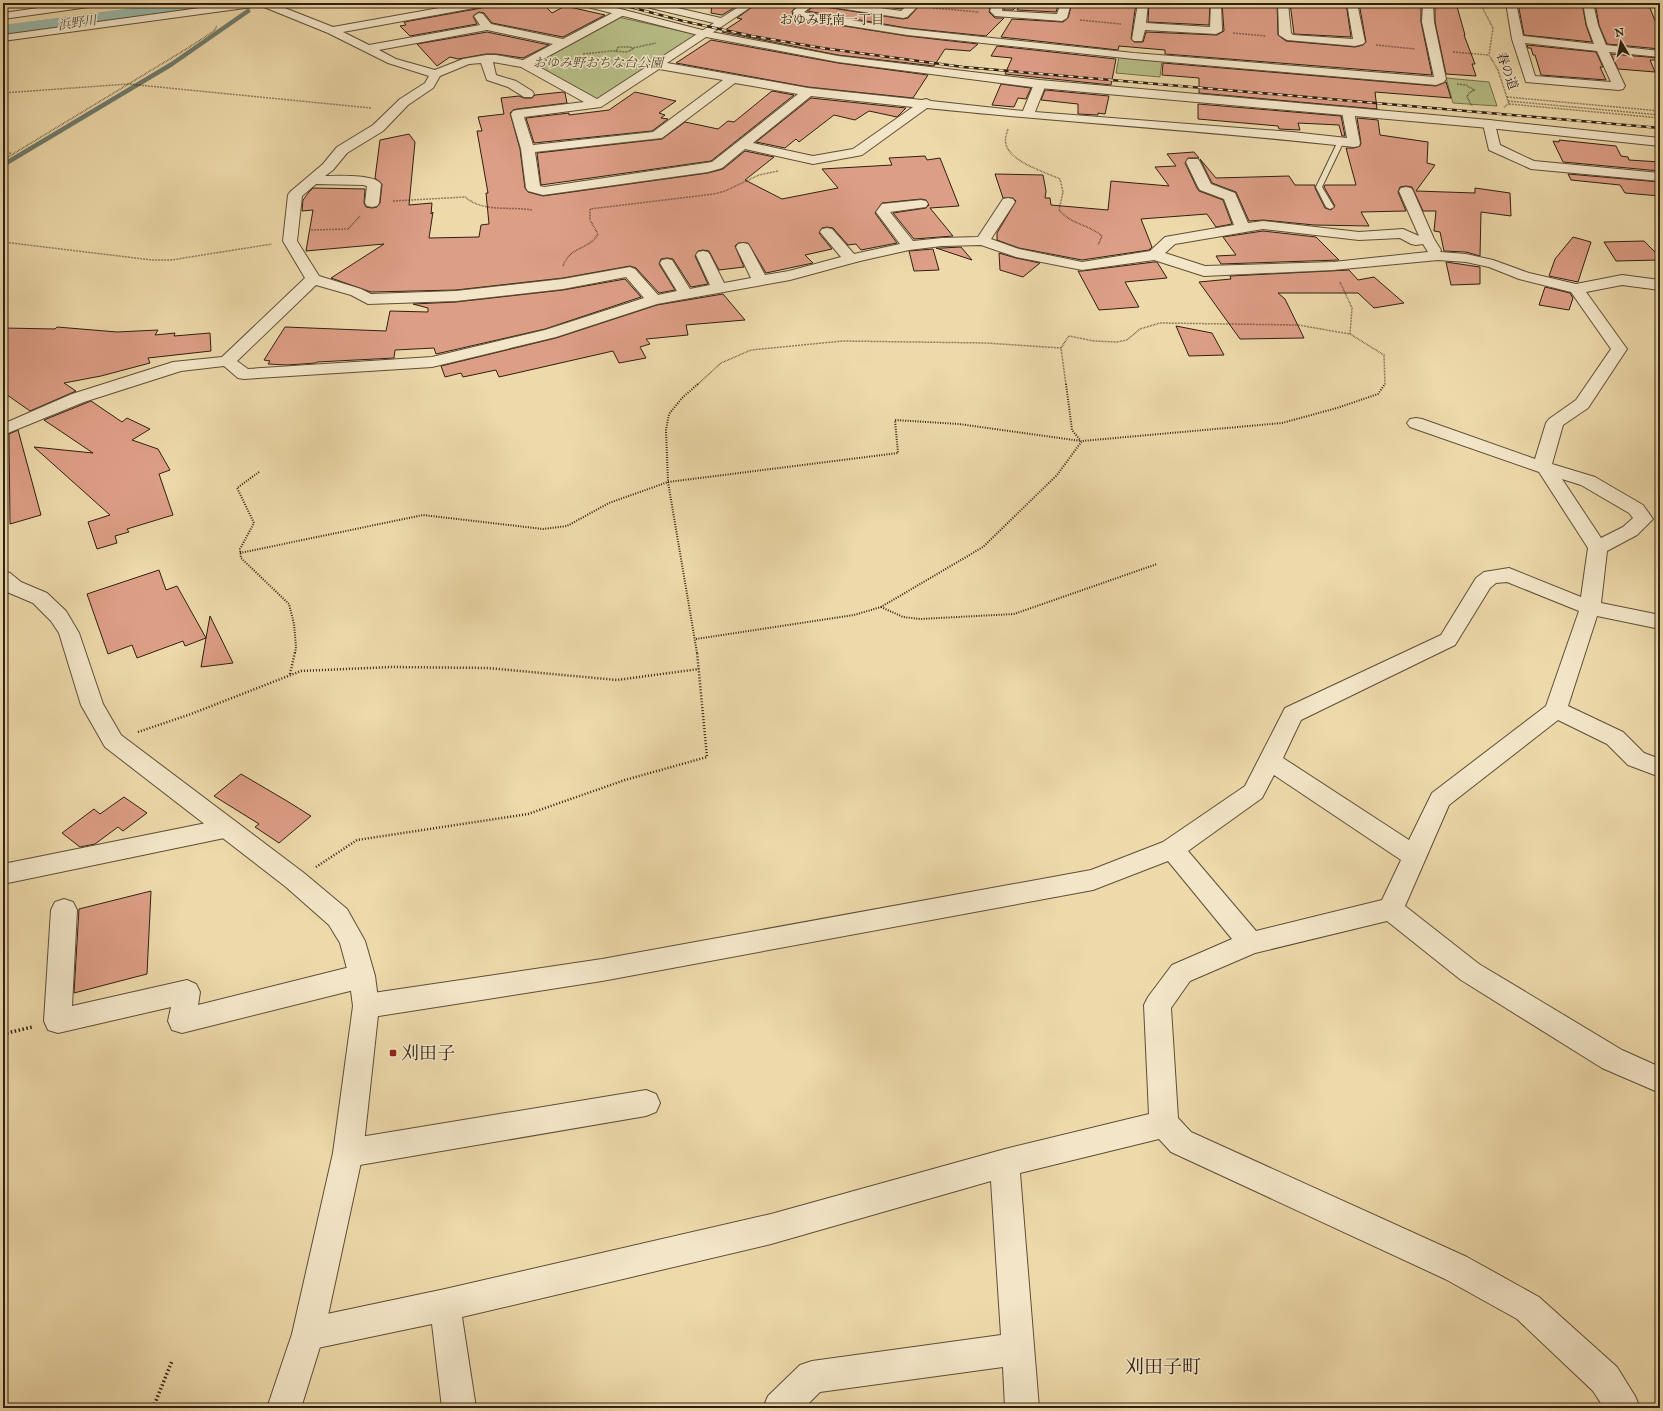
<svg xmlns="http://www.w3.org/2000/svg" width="1663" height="1411" font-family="'IM FELL Great Primer','Noto Serif JP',serif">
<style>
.green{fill:#b8bf88;stroke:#74704c}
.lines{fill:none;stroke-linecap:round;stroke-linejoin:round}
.stream{stroke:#6f7c6d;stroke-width:4.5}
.river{fill:#99baaa;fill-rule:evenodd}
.building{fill:#dd9e86;stroke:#2f2011}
.service-casing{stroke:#5e4e37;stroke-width:2}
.minor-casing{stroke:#5e4e37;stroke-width:2}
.tertiary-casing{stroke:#5e4e37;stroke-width:2}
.path-far3{stroke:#2f2011;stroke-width:1.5;stroke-dasharray:0.5 1;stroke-linecap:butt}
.path-far2{stroke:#2f2011;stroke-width:2;stroke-dasharray:1 1.5;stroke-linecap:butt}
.path-far1{stroke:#2f2011;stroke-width:2.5;stroke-dasharray:1 2;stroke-linecap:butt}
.path{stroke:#2f2011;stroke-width:3.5;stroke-dasharray:1.5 2.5;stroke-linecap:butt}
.service{fill:#f3e6c8;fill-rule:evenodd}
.minor{fill:#f3e6c8;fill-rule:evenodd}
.tertiary{fill:#f3e6c8;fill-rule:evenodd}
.rail-casing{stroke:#2f2011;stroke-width:2.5}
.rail{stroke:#f3e6c8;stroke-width:1.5;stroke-dasharray:5;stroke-linecap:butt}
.poi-dot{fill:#8f2418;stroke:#f3e6c8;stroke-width:1.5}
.labels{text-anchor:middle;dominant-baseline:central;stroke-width:3;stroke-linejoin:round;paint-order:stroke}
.far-neighbourhood-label{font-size:13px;fill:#2f2011;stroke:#f3e6c8}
.far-water-label{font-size:13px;font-style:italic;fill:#4f4e3f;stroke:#f3e6c8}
.far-park-label{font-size:13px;font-style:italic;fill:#51482f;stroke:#f3e6c8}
.far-street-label{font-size:13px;fill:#2f2011;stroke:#f3e6c8}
.near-poi-label{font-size:18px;fill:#2f2011;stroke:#f3e6c8;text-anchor:start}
.near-neighbourhood-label{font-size:19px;fill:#2f2011;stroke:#f3e6c8}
</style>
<rect width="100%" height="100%" fill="#edd9aa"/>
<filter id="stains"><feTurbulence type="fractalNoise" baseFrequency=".005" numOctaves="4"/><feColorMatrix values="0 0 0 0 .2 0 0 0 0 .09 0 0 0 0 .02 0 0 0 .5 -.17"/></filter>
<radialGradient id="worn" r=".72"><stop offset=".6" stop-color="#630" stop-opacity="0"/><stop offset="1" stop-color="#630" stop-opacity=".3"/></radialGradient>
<g class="green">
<path d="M618,17L699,35L598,101L533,64Z"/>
<path d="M1119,57L1162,60L1160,77L1116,73Z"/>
<path d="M1446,78L1489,82L1497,106L1453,103Z"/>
</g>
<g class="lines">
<path class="stream" d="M3,165L172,64L248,11"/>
<path class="river" d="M170,3H232L229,8L221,10L3,39V25Z"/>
</g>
<g class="building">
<path d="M491,3H542L552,13L565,6L605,15L563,37L492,23L484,13L479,12L473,16L477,24L410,36L400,26L406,25L404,22L487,7Z"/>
<path d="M712,3H742L722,15L711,13Z"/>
<path d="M758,3H801L792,11L793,16L800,19L907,36L978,44L970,51L945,49L934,66L838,55L722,32L742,19L737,18Z"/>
<path d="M857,3H908L901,9Z"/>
<path d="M922,3H991L989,12L995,18H1004L986,36L907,28L807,11L816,5L825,7L903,19L908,18Z"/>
<path d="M1004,3H1020L1013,10H1004Z"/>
<path d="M1021,3H1059L1056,12L1017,10Z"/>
<path d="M1072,3H1136L1131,39L1134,42H1143L1146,32L1217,35L1224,31L1222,3H1277L1278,35L1286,41L1355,47L1363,45L1366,42L1359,3H1387L1421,6V22L1432,75L1165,54V50L1119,46L1118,50L1001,37L1012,19L1063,22L1068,18Z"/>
<path d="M1149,3H1210L1209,25L1148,22Z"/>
<path d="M1290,3H1346L1351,37L1294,34Z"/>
<path d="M1438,3H1456L1465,35H1464L1475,64H1472L1476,76L1446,74L1435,22V7L1438,8Z"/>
<path d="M1518,3H1582L1586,25L1592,42L1524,35Z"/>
<path d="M1595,3H1648L1659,31L1657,30L1660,39V49L1607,44L1599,25Z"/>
<path d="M487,32L549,45L523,58L496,54H486L458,59L450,57L437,66L417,44Z"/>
<path d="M711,40L838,63L928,75L913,98L808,87L676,63Z"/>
<path d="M1527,45L1596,52L1603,67H1600L1606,80L1541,75L1535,55H1533L1531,48H1528Z"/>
<path d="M997,46L1116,59L1111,85L1005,74L1012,58L991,56Z"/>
<path d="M1611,54L1660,58V60H1650L1655,72L1618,69Z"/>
<path d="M1163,63L1436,86L1446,82L1451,98L1375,92L1377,109L1199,93V78L1162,75Z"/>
<path d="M1001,84L1031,88L1026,99L1018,98L1014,107L992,105Z"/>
<path d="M1045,90L1109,96L1105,114L1098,113V115L1078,114V104L1041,100Z"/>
<path d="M772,91L794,95L711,161L541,185L537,153L662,139L685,122L718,129L728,121L734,122Z"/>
<path d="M563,92L565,93L567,103L517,109L513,110L510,113L520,149L525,188L528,192L543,196L708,173L723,169L745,151L774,157L745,180L782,199L838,188L822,169L892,165L889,158L925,156L927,160L940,158L959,206L930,208L953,236L914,239L893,213L926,208L929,205L926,200L921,199L882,203L875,213L897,243L861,250L856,244L848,245L833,228L827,227L822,228L819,233L832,249L805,255L813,263L766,273L748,243H738L735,246L744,267L719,270L709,251L703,250L698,251L695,256L708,284L691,287L673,259L667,258L661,259L659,264L675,290L659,293L636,268L630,266L563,278L456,290L371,292L331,278L384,244L306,251L313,210L302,211L303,200L309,192L313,188L365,189L364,203L366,207L372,208L377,207L380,203L382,184L375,178L380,140L409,134L415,142L409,205L432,203L431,214L433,212L429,238L479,237L481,225L489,224L486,193H488L477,131H482L478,117L504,114L501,98L519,96L524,98H532L535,95Z"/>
<path d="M635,92L676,101L659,113L665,115L661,118L668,119L652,131L534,143L526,118L569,113V115L609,110Z"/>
<path d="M811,98L906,108L897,117L869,111L855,120L834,115L799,142L796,139L785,148L756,142Z"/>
<path d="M1198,104L1341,116L1345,136H1342L1339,125L1298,123L1300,130L1279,129L1278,126L1198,119Z"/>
<path d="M1357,118L1378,120L1380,135L1428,142L1427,163L1435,165L1416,191L1475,193V188L1510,193L1511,216L1481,212L1480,256L1466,252L1444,251L1440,232L1434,231L1436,211H1423L1412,187L1406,186L1400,187L1398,192L1406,211L1361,212L1369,226L1314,225L1263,220L1249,221L1236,192L1212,183L1200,159L1216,178L1289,176L1295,185H1315V188L1325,208L1331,210L1335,206L1324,187L1325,185H1356L1346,148H1354L1360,146L1361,143Z"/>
<path d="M1559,140L1616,146L1621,156L1628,157L1629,160L1660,162V171L1563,162L1553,141L1559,142Z"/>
<path d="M1194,152L1199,158H1188L1185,163L1197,188L1199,191L1223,200L1232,224L1216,227L1207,214L1141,219L1152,247L1149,250L1082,260L1019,248L997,240V233L1016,201L1013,198H1003L995,174L1043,175L1046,191L1045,198H1050L1051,205L1108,210L1111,181L1169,186L1155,167L1176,166L1167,154Z"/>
<path d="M1568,174L1660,182V196L1625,193L1620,185L1571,180Z"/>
<path d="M1263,231L1316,237L1339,260L1221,264L1216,256L1236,255L1223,237Z"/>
<path d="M1573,237L1591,242L1578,282L1549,276L1555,259Z"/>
<path d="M1644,241L1660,257V260L1616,261L1604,242Z"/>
<path d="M961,247L972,260L936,248H942Z"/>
<path d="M933,249L939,270L914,271L909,251Z"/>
<path d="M999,253L1016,258L1040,263L1023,277L1000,270Z"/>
<path d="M1154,262H1157L1167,278L1125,282L1139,307L1099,310L1078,271H1082Z"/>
<path d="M1446,262L1480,267V284L1451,285Z"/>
<path d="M1349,270L1358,280L1374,277L1404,303L1374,308L1358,293H1278L1285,299L1304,338L1240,339L1199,282L1231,279L1230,276Z"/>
<path d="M625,279L641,297L545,329L436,354L434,348L395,350L394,358L317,362L316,363L287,365L268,364L270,361L264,360L285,327L386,331L390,311L428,312V308L413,304L456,302L563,290Z"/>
<path d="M1545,287L1570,293L1573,298L1569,310L1539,305Z"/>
<path d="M723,294L745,320L686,325L688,335L646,339L650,344L640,347L646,358L619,363L613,351L499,377L496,370L463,377L461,373L445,377L441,366L556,338L657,305Z"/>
<path d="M1176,326L1212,333L1224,355L1189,356Z"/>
<path d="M57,327L117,332L158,330L155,335L175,333L174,336L210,333L211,351L148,358L150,363L101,376L64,383L76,391L30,411L3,392V328L55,329Z"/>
<path d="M91,401L122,422L127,418L150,429L132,440L158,449L170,470L159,474L173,515L127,529L129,532L115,536L117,543L97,549L88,522L110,515L34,447L93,453L44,420Z"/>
<path d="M18,430L41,515L10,524L9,434Z"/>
<path d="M159,570L166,590L177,586L206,638L210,616L233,663L201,667L206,638L185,646L183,641L137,658L132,645L108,654L87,594Z"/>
<path d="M241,774L287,801L311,816L279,843L255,827L259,824L214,796Z"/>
<path d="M124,797L147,813L123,831L118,827L95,844L80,847L62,833L94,809L100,814Z"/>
<path d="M151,891L147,974L74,993L79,909Z"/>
</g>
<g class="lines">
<defs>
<path id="service" d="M1341,139L1344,141L1322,187L1334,207L1330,209L1326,207L1316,187L1338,141Z"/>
<g id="minor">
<path d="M73,3H101L96,6L3,19V13Z"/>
<path d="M258,3H272L333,27L467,3H490L485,6L343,32L369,45L480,25L474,16L479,13L483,14L491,24L563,39L616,11H624L625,13L624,15L534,64L597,99L714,23L638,5L637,3H656L721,18L745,3H757L667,63L808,88L922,100L926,99L931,101L1023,111L1034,84L1036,81H1044L1046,84L1035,112L1292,132L1347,138L1342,112L1344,109H1352L1354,112L1360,143L1359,146L1354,147C1212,131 1069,123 927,108L862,155L857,156L813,164L745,149L722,168L708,172L543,195L528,191L526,188L521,149L511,114L513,111L517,110L584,102L521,67L493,62L496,75L516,81L532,91L534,94L532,97H524L508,87L487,80L481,63L469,64L440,76L433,88L408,105L383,131L347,153L333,170L325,176C338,176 374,174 381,184L379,203L377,206L372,207L367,206L365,203L367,186L363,185L316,184L302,196L297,241L319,276L361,289L371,294L456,291L563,279L630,267L635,269L658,295L677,291L660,263L662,260L667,259L672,260L690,289L710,285L696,255L698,252L703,251L708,252L710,255L724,283L751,278L736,247L738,244L743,243L748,244L750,247L765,275L789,271L841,257L820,232L822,229L827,228L832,229L854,254L900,244L876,212L882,204L921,200L926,201L928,204L926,207L890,212L913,241L942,238L978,237L1003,199L1008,198L1013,199L1015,202L991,239L1019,249L1082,262L1150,251L1165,237L1234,225L1224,199L1200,190L1198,187L1186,162L1188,159H1198L1200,162L1211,184L1235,193L1248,223L1263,221L1359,232L1403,229L1419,236L1399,191L1401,188L1406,187L1411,188L1413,191L1434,239L1441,250L1440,252L1466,254L1493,260L1529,273L1576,284L1622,275L1660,280V290L1622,285L1586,292L1627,349L1588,408L1563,425L1552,464L1595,477L1643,505L1653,519L1637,535L1607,551L1601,603L1660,615V629L1597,616L1568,706L1623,732L1644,753L1660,759V777L1628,765L1607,744L1558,720L1449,805L1405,906L1479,964L1622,1050L1660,1067V1093L1602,1068L1461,980L1387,921L1255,953L1190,981L1171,1008L1178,1118L1191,1132L1467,1257L1539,1297L1617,1367L1635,1396L1640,1408H1604L1593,1391L1517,1319L1445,1279L1171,1152L1159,1139L1020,1173L1039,1408H1005L1003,1367L820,1392L804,1408H763L768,1396L800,1365L812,1361L1001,1335L991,1181L771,1244L462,1317L476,1408H442L432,1324L308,1350L297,1345L292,1334L297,1323L308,1318L445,1289L771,1214L1005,1149L1149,1114L1144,1005L1148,997L1172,965L1232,939L1168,861L1093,890L602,981L366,1018L357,1014L353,1006L357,998L366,994L602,959L1091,870L1163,842L1245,786L1285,708L1441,635L1476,578L1484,572L1509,568L1581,597L1588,548L1539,472L1410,427L1407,423L1410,419L1416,418L1422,419L1535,459L1546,423L1549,419L1576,400L1611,349L1571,292L1519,279L1489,267L1466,262L1438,260L1333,270L1204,276L1154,260L1082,270L1016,257L981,245L942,246L909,250L860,261L790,280L657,304L556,337L432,367L244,379L238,378L224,366L181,371L84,402L3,435V424L72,394L173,362L222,357L305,278L283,241L288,195L290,192L323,164L337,147L373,125L400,99L425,83L429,76L388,63L328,33L259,5ZM487,30L553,44L523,60L496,55H486L463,59L435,70L396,59L379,50ZM659,69L723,80L653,132L533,145L524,117L601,107ZM735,83L798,94L712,162L544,187L540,186L535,152L662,138ZM811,96L913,107L853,149L813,156L753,143ZM1263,229L1359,240L1400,238L1411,244L1416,245L1423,244L1428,252L1333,262L1205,266L1165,253L1175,244ZM626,277L644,298L545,330L432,357L248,369L237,361L316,285L351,295L368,304L456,301L563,289ZM1562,479L1581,485L1629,513L1633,518L1623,527L1601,538ZM1507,582L1579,611L1546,706L1432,793L1409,840L1283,758L1301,720L1455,645L1490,588L1496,583ZM1274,775L1401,860L1382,900L1256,931L1188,851L1262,798Z"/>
<path d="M803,3H816L804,12L807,13L907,29L1134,53L1434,77L1422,22L1423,3H1433L1434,22L1446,79L1444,82L1436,85L1134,59L907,35L800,18L794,15L793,11Z"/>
<path d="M820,3H846L901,11L910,3H921L907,17L903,18L825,6Z"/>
<path d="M993,3H1003L1002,11L1057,14L1061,3H1071L1067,18L1062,21L995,16L990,11Z"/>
<path d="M1138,3H1148L1146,23L1210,27L1211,3H1221L1222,31L1216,34L1145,30L1142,41H1134L1132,39Z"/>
<path d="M1278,3H1288L1291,33L1293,35L1353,39L1347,3H1357L1365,42L1363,44L1355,46L1287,40L1279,35Z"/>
<path d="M1506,3H1516L1523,36L1594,44L1587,25L1583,3H1593L1598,25L1606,45L1660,51V57L1609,52L1625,86L1623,89L1619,90L1526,82L1512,39ZM1525,43L1597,51L1611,82L1535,76Z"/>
<path d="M1489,120L1493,121L1495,124L1500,145L1534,161L1660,173V181L1531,169L1489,150L1483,124L1485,121Z"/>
<path d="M226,819L234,822L238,829L234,836L3,884V864Z"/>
<path d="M64,899L73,902L77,910L72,1006L187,980L196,984L200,992L198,1005L362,964L371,968L375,976L371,984L362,988L182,1033L172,1030L168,1021L171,1007L58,1033L48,1030L44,1021L51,910L55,902Z"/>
<path d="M646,1090L656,1094L660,1103L656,1112L646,1116L348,1167L338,1163L333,1153L338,1143L348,1139Z"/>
</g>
<g id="tertiary">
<path d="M236,3H265L260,6L3,41V35Z"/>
<path d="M579,3H597L706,31L838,56L1040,80L1489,120L1660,138V146L1489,128L1040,88L838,62L706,37L580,5Z"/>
<path d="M3,571L10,573L21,582L47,593L66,611L79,633L103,704L121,735L304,873L347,909L365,941L375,976L379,1006L363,1153L324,1334L301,1408H267L292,1334L333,1153L353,1006L349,976L340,943L329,925L286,887L105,747L81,705L59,633L51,621L33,603L7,592L3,589Z"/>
</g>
</defs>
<use href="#service" class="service-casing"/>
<use href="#minor" class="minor-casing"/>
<use href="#tertiary" class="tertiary-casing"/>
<g class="path-far3">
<path d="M1480,3L1493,28L1489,55L1498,70L1508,101"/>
<path d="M933,8L979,12"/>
<path d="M1080,20L1121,24"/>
<path d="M1233,33L1266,36"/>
<path d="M1376,45L1415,49"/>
<path d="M633,48L656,43"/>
<path d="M1453,52L1489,55"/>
<path d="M583,54L611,51L627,52L633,49L631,47H618L616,51"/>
<path d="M1457,84L1466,85L1474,90L1469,93L1467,97L1472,106"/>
<path d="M3,93L128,84L371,108"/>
<path d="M1507,97L1660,111"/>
<path d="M1508,101L1660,115"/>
<path d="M1509,104L1660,118"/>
<path d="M1504,107L1509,104L1508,101"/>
<path d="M1008,129C1006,135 1004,141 1007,147C1014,163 1045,172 1060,179L1063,192L1059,210C1072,225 1088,224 1102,236L1098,245"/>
<path d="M3,154L12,153"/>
<path d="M3,160L188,48L214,31L217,26"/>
<path d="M393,201L465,197C484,213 509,206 532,210"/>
<path d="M311,230L348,229L360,216"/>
<path d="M3,242L152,260H171L272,244"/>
<path d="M563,266C570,246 589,250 598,234L590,220V209L714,194L725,191L759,175L778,171"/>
<path d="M1340,282L1352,308L1350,334L1384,355L1385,385"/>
<path d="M697,385L721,363L751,350L843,341L986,343L1061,348"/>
<path d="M1066,385L1061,348L1069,336L1094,341L1117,342L1127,340L1140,329L1160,323L1298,325L1350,334"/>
</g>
<g class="path-far2">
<path d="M1066,384L1072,430L1081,441"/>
<path d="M259,472L237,488L254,523L240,549L241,558L289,604L294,624L296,647L295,653"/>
<path d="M240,553L423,515L543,529L567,526L609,503L668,482L898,453L895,420L959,424L1081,441"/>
<path d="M881,607L903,617L920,619L1014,614L1157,564"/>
<path d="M696,639L854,615L881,607L983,547L1057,475L1082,441L1282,423L1337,408L1378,394L1385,384"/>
<path d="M697,653L668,482L666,430L669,414L683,397L698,384"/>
</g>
<g class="path-far1">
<path d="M290,674L295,652"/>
<path d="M138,732L191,714L301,671L391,667L488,668L617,680L699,669"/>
<path d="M316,867L357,840L528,814L625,780L707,757L697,652"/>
</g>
<g class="path">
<path d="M3,1034L32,1027"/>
<path d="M153,1408L172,1361"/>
</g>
<use href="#service" class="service"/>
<use href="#minor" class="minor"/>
<use href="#tertiary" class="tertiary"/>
<defs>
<path id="rail" d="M615,3L683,21L752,36L822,48L963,67L1660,128"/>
</defs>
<use href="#rail" class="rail-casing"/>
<use href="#rail" class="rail"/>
</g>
<rect class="poi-dot" x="389" y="1049" width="8" height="8" rx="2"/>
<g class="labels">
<g class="far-neighbourhood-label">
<text x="832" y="20">おゆみ野南一丁目</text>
</g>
<g class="far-water-label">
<text transform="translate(77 23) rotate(-8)">浜野川</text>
</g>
<g class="far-park-label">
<text x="598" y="63">おゆみ野おちな台公園</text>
</g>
<g class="far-street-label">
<text transform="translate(1507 71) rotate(70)">春の道</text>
</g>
<g class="near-poi-label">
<text x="401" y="1053">刈田子</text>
</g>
<g class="near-neighbourhood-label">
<text x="1163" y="1366">刈田子町</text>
</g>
</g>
<rect width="1663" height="1411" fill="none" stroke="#edd9aa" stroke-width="16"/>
<rect x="4" y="4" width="1655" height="1403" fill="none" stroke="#2f2011" stroke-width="2"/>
<rect x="8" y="8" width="1647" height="1395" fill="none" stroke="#2f2011"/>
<g transform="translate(1621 42) rotate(351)" stroke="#f3e6c8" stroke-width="3" paint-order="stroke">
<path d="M0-3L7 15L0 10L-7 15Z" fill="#2f2011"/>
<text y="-6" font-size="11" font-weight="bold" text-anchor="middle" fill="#2f2011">N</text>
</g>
<rect width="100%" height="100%" filter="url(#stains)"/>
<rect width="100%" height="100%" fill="url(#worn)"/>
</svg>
